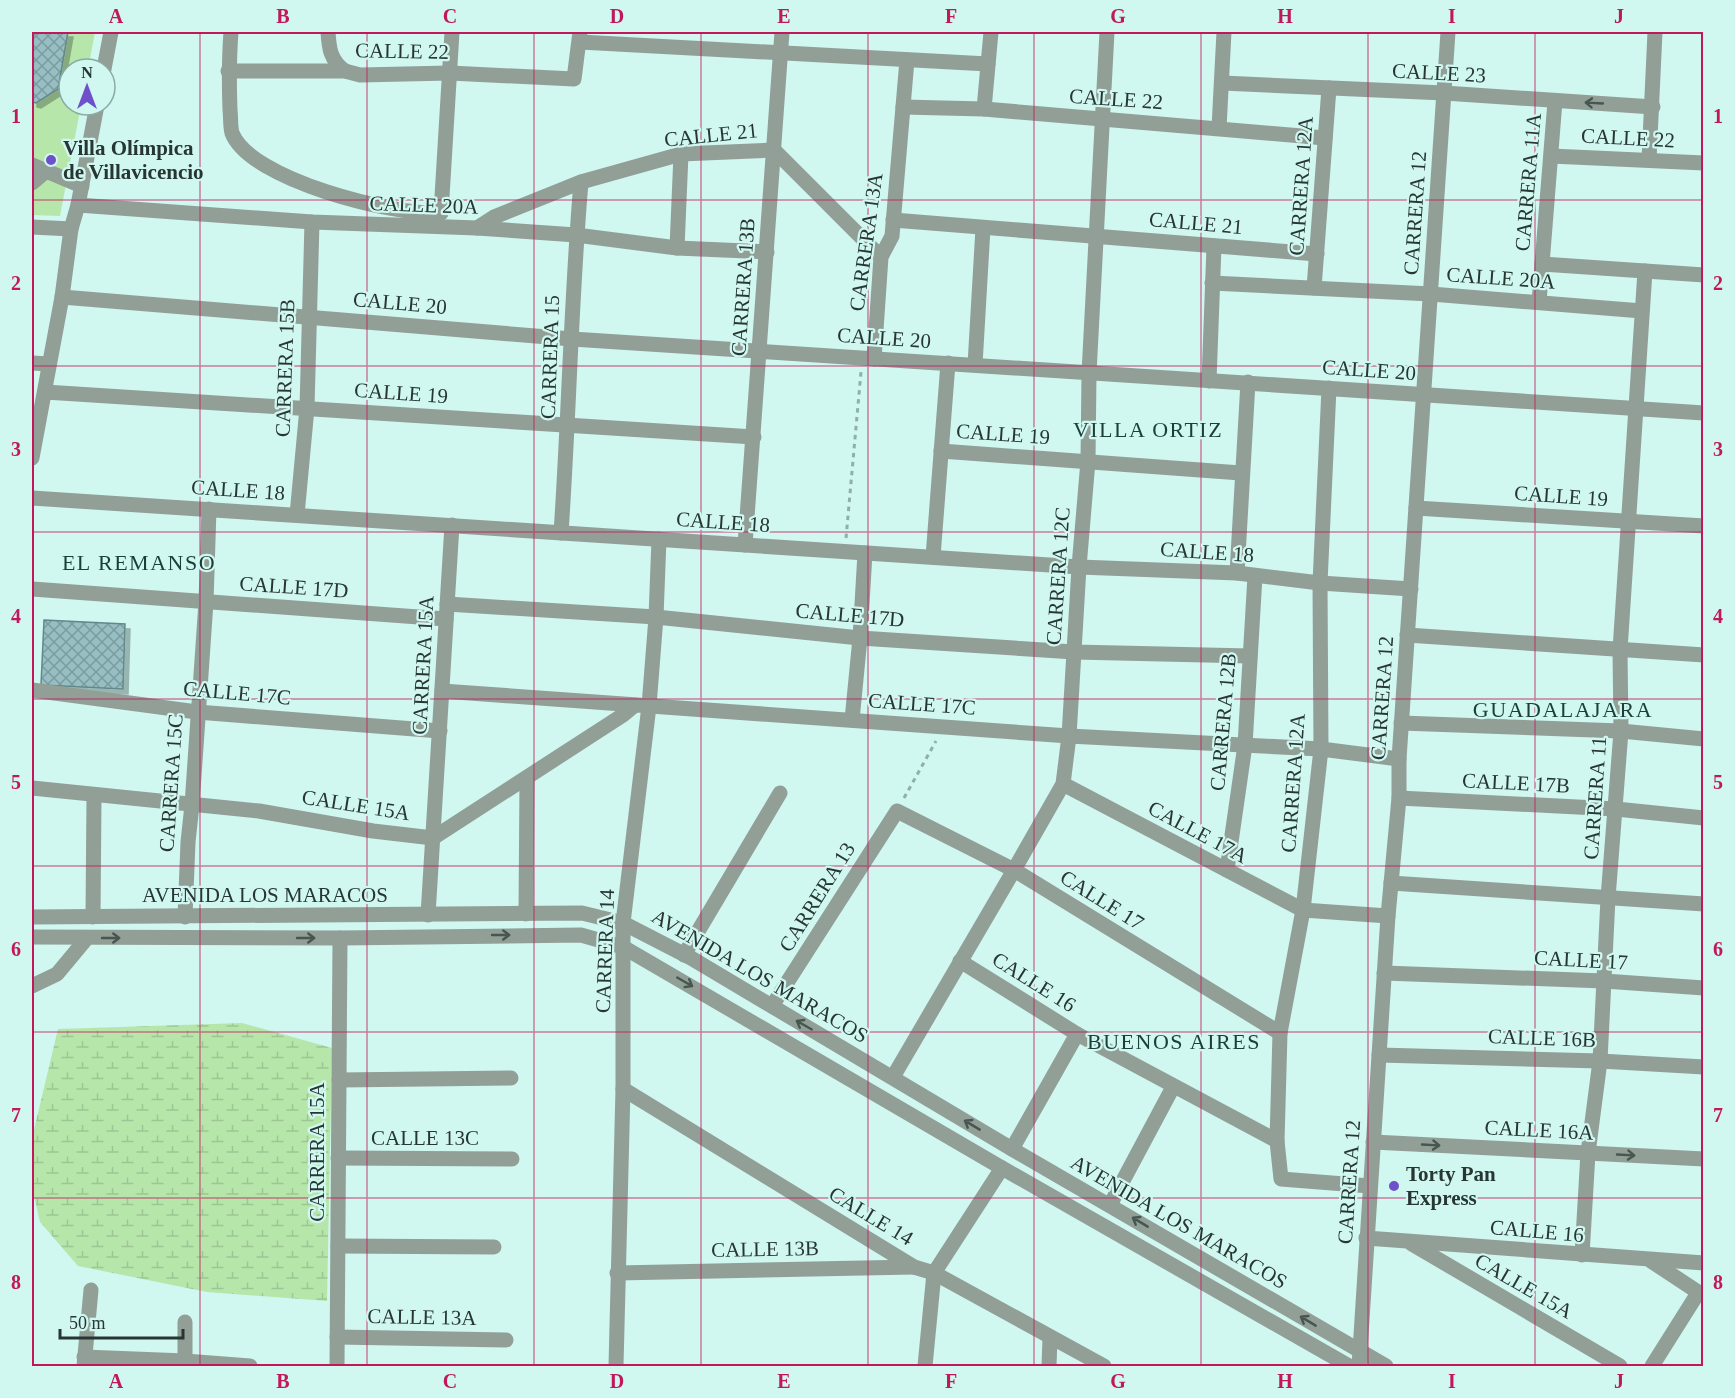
<svg xmlns="http://www.w3.org/2000/svg" width="1735" height="1398" font-family="Georgia,serif">
<style>
.green{fill:#b7e6ab}
.wetland{fill:url(#wetland-marsh)}
.building{fill:url(#building-cross-hatch);stroke:#63888c;stroke-width:1.5;filter:url(#shadow)}
.lines{fill:none;stroke-linecap:round;stroke-linejoin:round}
.path{stroke:#91afa9;stroke-width:3;stroke-dasharray:4.5 4.5;stroke-linecap:butt}
.minor{stroke:#919f97;stroke-width:15}
.oneway{stroke:#475651}
.grid{fill:none;stroke:#c2185b;stroke-width:1.5;stroke-opacity:0.55}
.poi-dot{fill:#6e51ca;stroke:#d0f7f0;stroke-width:2}
.labels{text-anchor:middle;dominant-baseline:central;stroke-width:4.5;stroke-linejoin:round;paint-order:stroke}
.street-label{font-size:21px;fill:#273633;stroke:#d0f7f0}
.poi-label{font-size:21px;font-weight:bold;fill:#273633;stroke:#d0f7f0;text-anchor:start}
.neighbourhood-label{font-size:22px;letter-spacing:1.5px;fill:#1b3e39;stroke:#d0f7f0}
.neatline{fill:none;stroke:#c2185b;stroke-width:2}
.grid-label{font-size:20px;text-anchor:middle;font-weight:bold;fill:#c2185b}
</style>
<defs>
<pattern id="wetland-marsh" width="20" height="14" patternUnits="userSpaceOnUse" patternTransform="scale(1.5)"><rect width="20" height="14" fill="#b7e6ab"/><path d="M1 5h8M5 5V1M11 12h8M15 12V8" fill="none" stroke="#9dc694"/></pattern>
<pattern id="building-cross-hatch" width="8" height="8" patternUnits="userSpaceOnUse" patternTransform="scale(1.5)"><rect width="8" height="8" fill="#97bec2"/><path d="M0 0l8 8M0 8l8-8" fill="none" stroke="#7b9b9e"/></pattern>
<filter id="shadow"><feDropShadow dx="5" dy="5" stdDeviation="0" flood-color="#0004"/></filter>
</defs>
<rect width="100%" height="100%" fill="#d0f7f0"/>
<path class="green" d="M32,32H95L88,69H69V105H81L60,216L32,215Z"/>
<path class="wetland" d="M242,1023L332,1048L327,1301L207,1292L78,1266L40,1222L32,1187V1138L58,1029Z"/>
<g class="building">
<path d="M32,32H68L58,89L36,103L32,102Z"/>
<path d="M44,620L125,624L123,689L41,685Z"/>
</g>
<g class="lines">
<g class="path">
<path d="M846,538L861,372"/>
<path d="M904,798L936,741"/>
</g>
<g class="minor">
<path d="M231,32C229,58 229,83 230,110C231,117 230,126 232,133C250,180 395,216 441,213"/>
<path d="M328,32C329,48 330,60 345,71"/>
<path d="M580,42L988,64"/>
<path d="M104,69L111,32"/>
<path d="M228,71H345L360,75L450,73L574,79L580,32"/>
<path d="M1222,83L1444,93L1653,107"/>
<path d="M903,107L984,109L1325,138"/>
<path d="M984,109L991,32"/>
<path d="M1219,128L1224,32"/>
<path d="M1551,156L1704,163"/>
<path d="M1649,160L1655,32"/>
<path d="M32,165L82,186"/>
<path d="M32,183L45,172"/>
<path d="M78,205L312,222L477,228L576,235L677,248L767,252"/>
<path d="M441,213L452,32"/>
<path d="M893,220L1317,254"/>
<path d="M32,227L71,229"/>
<path d="M477,228L494,217L581,182L681,154L774,150L881,257"/>
<path d="M677,248L681,154"/>
<path d="M1542,264L1704,275"/>
<path d="M1212,283L1431,294L1642,311"/>
<path d="M1314,288L1329,88"/>
<path d="M62,297L572,339L1704,413"/>
<path d="M1539,302L1555,101"/>
<path d="M874,359L881,257L892,236L907,60"/>
<path d="M32,363L49,364"/>
<path d="M975,365L983,228"/>
<path d="M1209,381L1214,246"/>
<path d="M1329,388L1320,583L1321,749L1303,910L1280,1033L1277,1141L1281,1179L1370,1186"/>
<path d="M45,392L754,437"/>
<path d="M941,451L1241,473"/>
<path d="M32,458L62,297L71,229L78,205L97,105"/>
<path d="M32,498L1079,567L1237,573L1320,583L1411,589"/>
<path d="M1416,508L1704,526"/>
<path d="M297,515L307,408L312,222"/>
<path d="M561,533C569,416 571,299 581,182"/>
<path d="M745,545L782,32"/>
<path d="M933,557L948,363"/>
<path d="M1237,573L1248,382"/>
<path d="M32,589L446,619"/>
<path d="M447,604L656,617L860,638L1074,652L1250,656"/>
<path d="M1407,635L1704,655"/>
<path d="M32,690L197,712L440,731"/>
<path d="M442,691L1069,736L1321,749L1399,759"/>
<path d="M852,720L860,638L865,553"/>
<path d="M1401,723L1621,731L1704,739"/>
<path d="M1063,784L1303,910L1388,916"/>
<path d="M32,788L259,811L373,831L433,838L623,715L635,705"/>
<path d="M1399,798L1616,809L1704,818"/>
<path d="M1227,870L1245,745L1255,576"/>
<path d="M1391,883L1704,904"/>
<path d="M526,914L527,778"/>
<path d="M428,915L452,525"/>
<path d="M32,917L582,913L623,923L691,958L1012,1149L1386,1366"/>
<path d="M93,917L94,795"/>
<path d="M185,917L188,842L192,805L206,602L209,509"/>
<path d="M32,937L340,938L581,935L623,947L1002,1168L1349,1366"/>
<path d="M684,955L780,793"/>
<path d="M960,961L1077,1034L1277,1141"/>
<path d="M1384,973L1604,981L1704,988"/>
<path d="M32,986L57,974L87,938"/>
<path d="M772,1006L897,811L1014,870L1280,1033"/>
<path d="M1379,1055L1600,1061L1704,1067"/>
<path d="M893,1077L1014,870L1063,784L1069,736L1079,567L1088,461L1089,373L1107,32"/>
<path d="M339,1080L511,1078"/>
<path d="M623,1089L914,1267L934,1273L1104,1366"/>
<path d="M1373,1142L1704,1159"/>
<path d="M1012,1149L1077,1034"/>
<path d="M338,1158L512,1159"/>
<path d="M1110,1205L1173,1087"/>
<path d="M1366,1238L1704,1263"/>
<path d="M1412,1244L1620,1366"/>
<path d="M338,1246L494,1247"/>
<path d="M1582,1255L1588,1153L1600,1061L1608,898L1621,731L1620,650L1645,271"/>
<path d="M1651,1261L1704,1296"/>
<path d="M617,1273L914,1267"/>
<path d="M185,1322V1361"/>
<path d="M337,1337L506,1340"/>
<path d="M84,1357L185,1361L250,1366"/>
<path d="M84,1366L91,1290"/>
<path d="M337,1366L340,938"/>
<path d="M616,1366L623,1089V923L649,706L656,617L659,539"/>
<path d="M925,1366L934,1273L1002,1168"/>
<path d="M1049,1366L1050,1338"/>
<path d="M1359,1366L1388,916L1399,798V759L1448,32"/>
<path d="M1652,1366L1698,1293"/>
</g>
</g>
<defs><path id="oneway-shaft" d="M-6 0H5M1.5-3L5.5 0L1.5 3" fill="none" stroke-width="1.6" stroke-linecap="round" stroke-linejoin="round" transform="scale(1.5)"/></defs>
<g class="oneway">
<use href="#oneway-shaft" transform="translate(1594 103) rotate(-177)"/>
<use href="#oneway-shaft" transform="translate(501 935)"/>
<use href="#oneway-shaft" transform="translate(111 938)"/>
<use href="#oneway-shaft" transform="translate(306 938)"/>
<use href="#oneway-shaft" transform="translate(685 982) rotate(30)"/>
<use href="#oneway-shaft" transform="translate(804 1025) rotate(-150)"/>
<use href="#oneway-shaft" transform="translate(972 1125) rotate(-149)"/>
<use href="#oneway-shaft" transform="translate(1431 1145) rotate(3)"/>
<use href="#oneway-shaft" transform="translate(1626 1155) rotate(3)"/>
<use href="#oneway-shaft" transform="translate(1140 1222) rotate(-149)"/>
<use href="#oneway-shaft" transform="translate(1308 1321) rotate(-149)"/>
</g>
<path class="grid" d="M200,32V1366M367,32V1366M534,32V1366M701,32V1366M868,32V1366M1034,32V1366M1201,32V1366M1368,32V1366M1535,32V1366M32,200H1704M32,366H1704M32,532H1704M32,699H1704M32,866H1704M32,1032H1704M32,1198H1704"/>
<g class="poi-dot">
<circle cx="51" cy="160" r="6"/>
<circle cx="1394" cy="1186" r="6"/>
</g>
<g class="labels">
<g class="street-label">
<text transform="translate(402 51) rotate(1)">CALLE 22</text>
<text transform="translate(1439 73) rotate(3)">CALLE 23</text>
<text transform="translate(1116 99) rotate(4)">CALLE 22</text>
<text transform="translate(711 135) rotate(-6)">CALLE 21</text>
<text transform="translate(1628 138) rotate(3)">CALLE 22</text>
<text transform="translate(1528 182) rotate(-85)">CARRERA 11A</text>
<text transform="translate(1301 186) rotate(-86)">CARRERA 12A</text>
<text transform="translate(424 205) rotate(2)">CALLE 20A</text>
<text transform="translate(1415 213) rotate(-86)">CARRERA 12</text>
<text transform="translate(1196 223) rotate(5)">CALLE 21</text>
<text transform="translate(866 242) rotate(-82)">CARRERA 13A</text>
<text transform="translate(1501 278) rotate(4)">CALLE 20A</text>
<text transform="translate(743 287) rotate(-86)">CARRERA 13B</text>
<text transform="translate(400 303) rotate(5)">CALLE 20</text>
<text transform="translate(884 338) rotate(4)">CALLE 20</text>
<text transform="translate(550 357) rotate(-88)">CARRERA 15</text>
<text transform="translate(285 368) rotate(-88)">CARRERA 15B</text>
<text transform="translate(1369 370) rotate(4)">CALLE 20</text>
<text transform="translate(401 393) rotate(4)">CALLE 19</text>
<text transform="translate(1003 434) rotate(4)">CALLE 19</text>
<text transform="translate(238 490) rotate(4)">CALLE 18</text>
<text transform="translate(1561 496) rotate(4)">CALLE 19</text>
<text transform="translate(723 522) rotate(4)">CALLE 18</text>
<text transform="translate(1207 552) rotate(4)">CALLE 18</text>
<text transform="translate(1058 576) rotate(-86)">CARRERA 12C</text>
<text transform="translate(294 587) rotate(4)">CALLE 17D</text>
<text transform="translate(850 615) rotate(5)">CALLE 17D</text>
<text transform="translate(423 665) rotate(-87)">CARRERA 15A</text>
<text transform="translate(237 693) rotate(5)">CALLE 17C</text>
<text transform="translate(1382 698) rotate(-86)">CARRERA 12</text>
<text transform="translate(922 704) rotate(4)">CALLE 17C</text>
<text transform="translate(1223 722) rotate(-85)">CARRERA 12B</text>
<text transform="translate(171 783) rotate(-86)">CARRERA 15C</text>
<text transform="translate(1293 783) rotate(-86)">CARRERA 12A</text>
<text transform="translate(1516 783) rotate(3)">CALLE 17B</text>
<text transform="translate(1595 798) rotate(-86)">CARRERA 11</text>
<text transform="translate(356 805) rotate(9)">CALLE 15A</text>
<text transform="translate(1198 832) rotate(28)">CALLE 17A</text>
<text x="265" y="895">AVENIDA LOS MARACOS</text>
<text transform="translate(817 897) rotate(-58)">CARRERA 13</text>
<text transform="translate(1102 900) rotate(32)">CALLE 17</text>
<text transform="translate(605 951) rotate(-88)">CARRERA 14</text>
<text transform="translate(1581 960) rotate(3)">CALLE 17</text>
<text transform="translate(760 976) rotate(30)">AVENIDA LOS MARACOS</text>
<text transform="translate(1034 982) rotate(32)">CALLE 16</text>
<text transform="translate(1542 1038) rotate(2)">CALLE 16B</text>
<text transform="translate(1539 1130) rotate(3)">CALLE 16A</text>
<text x="425" y="1138">CALLE 13C</text>
<text transform="translate(317 1152) rotate(-90)">CARRERA 15A</text>
<text transform="translate(1349 1182) rotate(-86)">CARRERA 12</text>
<text transform="translate(871 1216) rotate(31)">CALLE 14</text>
<text transform="translate(1179 1222) rotate(30)">AVENIDA LOS MARACOS</text>
<text transform="translate(1537 1231) rotate(5)">CALLE 16</text>
<text transform="translate(765 1249) rotate(-1)">CALLE 13B</text>
<text transform="translate(1524 1286) rotate(30)">CALLE 15A</text>
<text transform="translate(422 1317) rotate(1)">CALLE 13A</text>
</g>
<g class="poi-label">
<text x="63" y="148">Villa Olímpica<tspan x="63" dy="24">de Villavicencio</tspan></text>
<text x="1406" y="1174">Torty Pan<tspan x="1406" dy="24">Express</tspan></text>
</g>
<g class="neighbourhood-label">
<text x="1148" y="429">VILLA ORTIZ</text>
<text x="139" y="562">EL REMANSO</text>
<text x="1563" y="709">GUADALAJARA</text>
<text x="1174" y="1041">BUENOS AIRES</text>
</g>
</g>
<rect width="1735" height="1398" fill="none" stroke="#d0f7f0" stroke-width="66"/>
<g transform="translate(87 87)"><circle r="28" fill="#d0f7f0" stroke="#8caaa4" stroke-width="1.5"/>
<path d="M0-4.5L10 22L0 15L-10 22Z" fill="#6e51ca"/>
<text y="-9" font-size="16" font-weight="bold" text-anchor="middle" fill="#273633">N</text>
</g>
<path d="M60 1329v9h123v-9" fill="none" stroke="#273633" stroke-width="3"/>
<text x="69" y="1329" font-size="18" fill="#273633" stroke="#d0f7f0" stroke-width="4.5" paint-order="stroke">50 m</text>
<rect x="33" y="33" width="1669" height="1332" class="neatline"/>
<g class="grid-label">
<text x="116" y="23">A</text>
<text x="283" y="23">B</text>
<text x="450" y="23">C</text>
<text x="617" y="23">D</text>
<text x="784" y="23">E</text>
<text x="951" y="23">F</text>
<text x="1118" y="23">G</text>
<text x="1285" y="23">H</text>
<text x="1452" y="23">I</text>
<text x="1619" y="23">J</text>
<text x="16" y="123">1</text>
<text x="1718" y="123">1</text>
<text x="16" y="290">2</text>
<text x="1718" y="290">2</text>
<text x="16" y="456">3</text>
<text x="1718" y="456">3</text>
<text x="16" y="623">4</text>
<text x="1718" y="623">4</text>
<text x="16" y="789">5</text>
<text x="1718" y="789">5</text>
<text x="16" y="956">6</text>
<text x="1718" y="956">6</text>
<text x="16" y="1122">7</text>
<text x="1718" y="1122">7</text>
<text x="16" y="1289">8</text>
<text x="1718" y="1289">8</text>
<text x="116" y="1388">A</text>
<text x="283" y="1388">B</text>
<text x="450" y="1388">C</text>
<text x="617" y="1388">D</text>
<text x="784" y="1388">E</text>
<text x="951" y="1388">F</text>
<text x="1118" y="1388">G</text>
<text x="1285" y="1388">H</text>
<text x="1452" y="1388">I</text>
<text x="1619" y="1388">J</text>
</g>
</svg>
